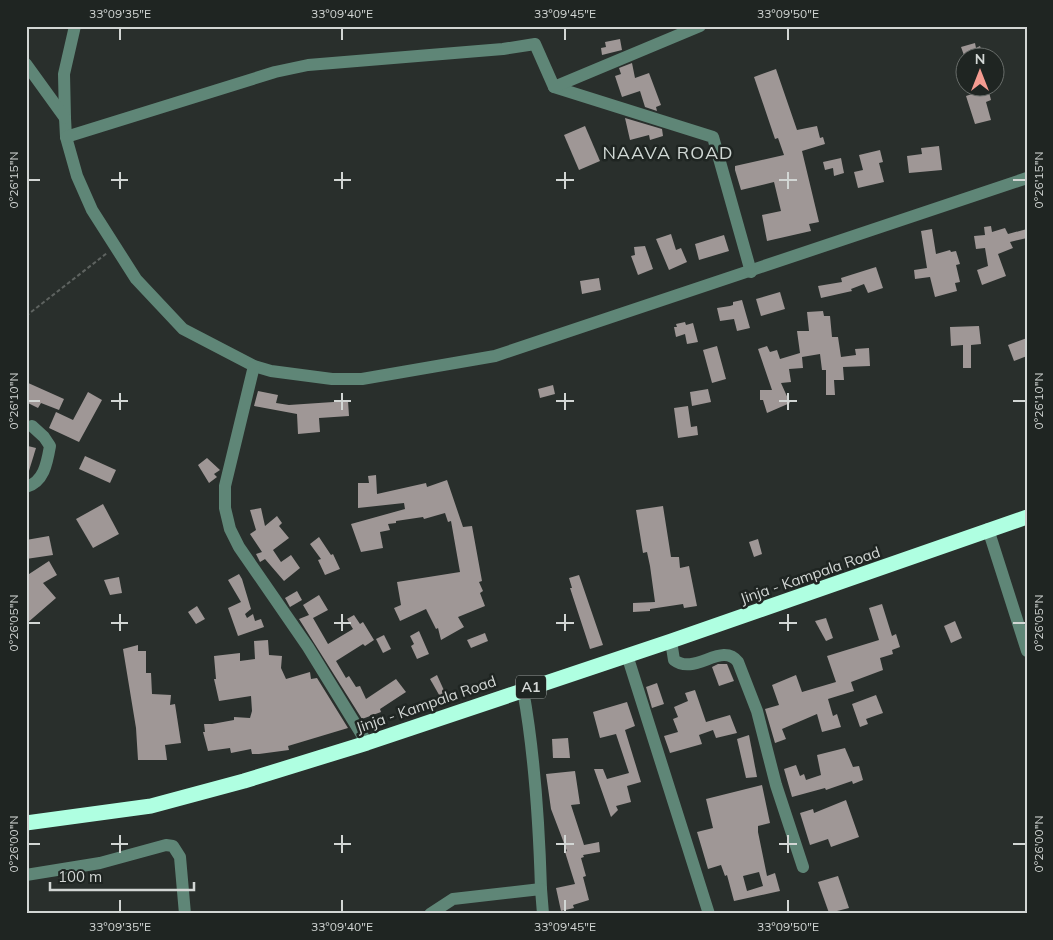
<svg xmlns="http://www.w3.org/2000/svg" width="1053" height="940" font-family="Mulish,sans-serif">
<style>
.building{fill:#9f9796;fill-rule:evenodd}
.lines{fill:none;stroke-linecap:round;stroke-linejoin:round}
.path{stroke:#5e6360;stroke-width:2;stroke-dasharray:4 2.5;stroke-linecap:butt}
.minor{stroke:#5f8677;stroke-width:12}
.highway{stroke:#afffe1;stroke-width:15}
.ticks{fill:none;stroke:#d2d6d4;stroke-width:2}
.labels{text-anchor:middle;dominant-baseline:central;stroke-width:5;stroke-linejoin:round;paint-order:stroke}
.shield{fill:#1f2522;stroke:#9ca19f;stroke-width:1}
.shield-label{font-size:14px;font-weight:bold;fill:#d2d6d4}
.street-label{font-size:15px;fill:#d2d6d4;stroke:#1f2522}
.quarter-label{font-size:18px;letter-spacing:1px;fill:#d0d8d4;stroke:#1f2522}
.neatline{fill:none;stroke:#d2d6d4;stroke-width:2}
.ticks-label{font-size:12px;text-anchor:middle;fill:#d2d6d4}
</style>
<rect width="100%" height="100%" fill="#292f2c"/>
<g class="building">
<path d="M620,39L622,50L602,55L601,48L606,47L605,42Z"/>
<path d="M975,43L976,48L980,46L984,58H965L961,47Z"/>
<path d="M632,63L635,78L649,73L661,105L656,107L657,111L645,107L640,91L622,97L615,76L621,74L619,68Z"/>
<path d="M776,69L797,130L817,126L820,138L823,137L825,144L802,151L819,222L809,224L811,231L767,241L762,215L781,211L774,182L741,190L735,170V166L784,155L778,138L775,139L754,77Z"/>
<path d="M974,88H988L991,100L986,102L991,120L975,124L966,96L975,93Z"/>
<path d="M625,118L662,129L663,136L650,140L649,135L630,140Z"/>
<path d="M585,126L600,161L579,170L564,135Z"/>
<path d="M939,146L942,170L909,173L907,156L922,154L921,148Z"/>
<path d="M880,150L883,162L879,163L884,182L858,188L854,172L863,170L859,155Z"/>
<path d="M841,158L844,173L834,176L833,168L825,170L823,162Z"/>
<path d="M991,226L992,232L1005,228L1008,234L1027,229V238L1010,242L1013,248L998,254L1006,276L982,285L977,270L988,266L985,248L976,249L974,236L985,235L984,227Z"/>
<path d="M932,229L936,254L950,250L951,252L956,251L960,264L956,265L960,282L955,283L957,291L935,297L930,277L915,279L914,270L927,268L921,231Z"/>
<path d="M671,234L676,250L681,248L687,262L669,270L656,239Z"/>
<path d="M724,235L729,251L699,260L695,244Z"/>
<path d="M645,246L653,269L638,275L631,256L635,255L634,247Z"/>
<path d="M876,267L883,288L868,293L864,284L851,289L852,291L821,298L818,286L842,282L841,278Z"/>
<path d="M599,278L601,290L582,294L580,281Z"/>
<path d="M780,292L785,309L761,316L756,299Z"/>
<path d="M742,300L750,328L737,331L734,319L720,321L717,308L730,306L733,305V302Z"/>
<path d="M823,311L824,316H830L832,337H838L841,357L856,355L855,349L869,348L870,366L843,367L844,380H834L835,395H826V370H822L820,354L802,357L803,368L789,369L791,382L781,383L790,403L767,413L763,400H760V390H772L758,349L767,346L770,352L777,350L780,359L800,353L797,331H809L807,312Z"/>
<path d="M685,322L686,325L693,323L698,342L687,344L685,334L676,337L674,327H677L676,324Z"/>
<path d="M979,326L981,344L971,345V368H963V345L951,346L950,327Z"/>
<path d="M1027,338V356L1014,361L1008,345Z"/>
<path d="M717,346L726,379L712,383L703,350Z"/>
<path d="M26,382L64,399L59,410L41,403L38,408L26,402Z"/>
<path d="M553,385L555,394L540,398L538,389Z"/>
<path d="M708,389L711,402L692,406L690,392Z"/>
<path d="M258,391L278,395L276,403L289,405L348,401L349,416L319,418L320,432L298,434L297,414L254,406Z"/>
<path d="M88,392L102,400L79,442L49,428L56,412L73,420Z"/>
<path d="M688,406L691,427L697,426L698,435L678,438L674,408Z"/>
<path d="M28,446L36,448L28,474L26,452Z"/>
<path d="M85,456L116,470L110,483L79,469Z"/>
<path d="M207,458L220,470L214,474L217,477L209,483L198,465Z"/>
<path d="M376,475L377,494L426,483L427,487L447,480L463,527L472,526L482,581L479,582L483,591L480,593L485,606L458,617L464,627L441,640L438,628L436,629L426,609L400,621L394,608L401,605L397,582L460,572L451,521L448,522L445,513L424,519L423,517L396,521V523L388,524L390,530L380,532L383,548L361,552L351,524L405,509L404,503L358,508V483H369L368,476Z"/>
<path d="M103,504L119,534L93,548L76,519Z"/>
<path d="M663,506L671,557H679L680,568L689,566L697,606L684,608L683,604L650,609V611L633,612V603L655,602L650,566L647,552L643,553L636,510Z"/>
<path d="M261,508L265,526L277,516L282,523L279,526L289,538L273,550L281,562L291,555L300,568L284,581L265,559L260,562L256,554L262,552L250,534L256,530L250,510Z"/>
<path d="M49,536L53,555L26,559V540Z"/>
<path d="M319,537L331,555L333,554L340,569L325,575L318,560L321,559L310,544Z"/>
<path d="M758,539L762,554L754,557L749,542Z"/>
<path d="M49,561L57,575L43,583L56,598L26,624V576Z"/>
<path d="M239,574L242,579L251,609L245,614L247,618L253,614L255,621L261,619L264,627L238,636L228,608L241,602L228,580Z"/>
<path d="M579,575L603,645L590,649L570,588H572L569,578Z"/>
<path d="M119,577L122,593L110,595L104,580Z"/>
<path d="M297,591L302,600L290,607L285,598Z"/>
<path d="M319,595L328,610L313,618L328,644L353,629L347,619L354,615L360,624L363,622L374,640L365,646L363,644L336,661L346,678L349,676L356,687L360,686L366,699L396,679L406,692L380,709L381,712L362,719L299,619L309,615L303,605Z"/>
<path d="M882,604L892,636L896,634L900,647L892,650L893,654L880,658L883,670L851,682L854,691L828,699L833,716L837,714L841,727L822,732L817,714L782,729L786,739L775,743L765,709L779,705L772,685L796,675L802,692L836,682L827,656L879,640L869,608Z"/>
<path d="M197,606L205,619L196,624L188,612Z"/>
<path d="M826,618L833,638L826,641L815,621Z"/>
<path d="M955,621L962,638L951,643L944,626Z"/>
<path d="M419,631L429,654L417,659L411,646L414,644L410,636Z"/>
<path d="M485,633L488,641L471,648L467,640Z"/>
<path d="M384,635L391,649L383,653L376,639Z"/>
<path d="M268,640L269,655L282,656L281,668L286,679L310,672L311,679L317,678L348,728L288,746L289,750L259,754H252L251,749L231,753L230,748L208,751L203,732H205L204,724H212L234,720V717L250,718L252,711L251,696L219,701L214,679H216L214,656L240,653V661L255,659L254,641Z"/>
<path d="M138,645V651H146V673H151L152,694L171,695L170,705L175,704L181,743L165,745L167,760H138L136,728L123,649Z"/>
<path d="M718,664H727L734,681L719,686L712,667Z"/>
<path d="M437,675L447,697L442,700L430,679Z"/>
<path d="M657,683L664,704L652,708L646,687Z"/>
<path d="M695,690L706,722L730,715L737,733L716,738L713,730L699,735L702,744L670,753L664,736L678,732L673,719L678,717L674,707L688,701L685,693Z"/>
<path d="M876,695L883,713L866,719L868,724L860,727L852,704Z"/>
<path d="M627,702L635,726L625,730L641,782L627,786L631,802L616,806L618,810L611,817L594,769H603L607,779L629,773L616,734L600,738L593,712Z"/>
<path d="M749,735L757,777L746,778L737,739Z"/>
<path d="M568,738L570,758H553L552,739Z"/>
<path d="M845,748L853,767L859,766L863,780L853,784L852,781L826,790L825,788L792,797L784,769L796,765L800,776L804,774L806,780L821,775L817,755Z"/>
<path d="M575,771L580,804L571,805L584,845L599,842L600,852L583,855L584,857L581,858L586,876L583,877L589,900L573,905L574,908L561,911L556,888L575,884L565,852L567,851L551,809L546,774Z"/>
<path d="M762,785L770,823L758,826V832L767,876L775,873L780,891L734,901L727,875L725,876L721,865L708,869L697,832L713,828L706,799ZM759,872L763,886L747,891L743,876Z"/>
<path d="M846,800L859,837L831,847L828,839L810,845L800,813L813,809L814,813Z"/>
<path d="M838,876L849,908L829,913L818,882Z"/>
</g>
<g class="lines">
<path class="path" d="M26,316L107,253"/>
<g class="minor">
<path d="M75,26L64,74L65,118L66,137L77,176L92,210L136,279L183,329L254,366L271,371L332,379H362L495,356L1027,178"/>
<path d="M26,64L65,118"/>
<path d="M554,87L713,137L751,272"/>
<path d="M66,137L275,72L308,65L503,49L535,44L554,87L700,26"/>
<path d="M254,366L225,486V508L230,529L239,547L308,647L367,743"/>
<path d="M26,487C44,482 47,463 50,446L44,437L32,426"/>
<path d="M988,529L1027,651"/>
<path d="M671,641L674,660C695,676 722,641 738,662L757,711L776,785L803,867"/>
<path d="M627,655L709,914"/>
<path d="M523,690C535,756 539,822 541,889"/>
<path d="M26,875L100,863L166,845L173,846L180,857L185,914"/>
<path d="M430,914L453,899L541,889L543,914"/>
</g>
<path class="highway" d="M26,823L151,806L244,781L367,743L671,641L1027,517"/>
</g>
<path class="ticks" d="M120,28V40M342,28V40M565,28V40M788,28V40M120,172V189M342,172V189M565,172V189M788,172V189M28,180H40M111,180H128M334,180H351M556,180H574M779,180H797M1013,180H1026M120,393V410M342,393V410M565,393V410M788,393V410M28,401H40M111,401H128M334,401H351M556,401H574M779,401H797M1013,401H1026M120,614V631M342,614V631M565,614V631M788,614V631M28,623H40M111,623H128M334,623H351M556,623H574M779,623H797M1013,623H1026M120,835V853M342,835V853M565,835V853M788,835V853M28,844H40M111,844H128M334,844H351M556,844H574M779,844H797M1013,844H1026M120,900V912M342,900V912M565,900V912M788,900V912"/>
<g class="labels">
<rect class="shield" x="516" y="675.5" width="30" height="23" rx="4"/>
<g class="shield-label">
<text x="531" y="687">A1</text>
</g>
<g class="street-label">
<text transform="translate(810 575) rotate(-19)">Jinja - Kampala Road</text>
<text transform="translate(426 704) rotate(-19)">Jinja - Kampala Road</text>
</g>
<g class="quarter-label">
<text x="668" y="152">NAAVA ROAD</text>
</g>
</g>
<rect width="1053" height="940" fill="none" stroke="#1f2522" stroke-width="55"/>
<g transform="translate(980 72)"><circle r="24" fill="#1f2522" stroke="#676c69"/>
<path d="M0-4L9 19L0 12L-9 19Z" fill="#f59c91"/>
<text y="-8" font-size="14" font-weight="bold" text-anchor="middle" fill="#d2d6d4">N</text>
</g>
<path d="M50 882v8h144v-8" fill="none" stroke="#d2d6d4" stroke-width="2.5"/>
<text x="58" y="882" font-size="15" fill="#d2d6d4" stroke="#1f2522" stroke-width="4" paint-order="stroke">100 m</text>
<rect x="28" y="28" width="998" height="884" class="neatline"/>
<g class="ticks-label">
<text x="120" y="18">33°09'35"E</text>
<text x="342" y="18">33°09'40"E</text>
<text x="565" y="18">33°09'45"E</text>
<text x="788" y="18">33°09'50"E</text>
<text transform="translate(14 180) rotate(-90)" y="4">0°26'15"N</text>
<text transform="translate(1039 180) rotate(-90)" y="4">0°26'15"N</text>
<text transform="translate(14 401) rotate(-90)" y="4">0°26'10"N</text>
<text transform="translate(1039 401) rotate(-90)" y="4">0°26'10"N</text>
<text transform="translate(14 623) rotate(-90)" y="4">0°26'05"N</text>
<text transform="translate(1039 623) rotate(-90)" y="4">0°26'05"N</text>
<text transform="translate(14 844) rotate(-90)" y="4">0°26'00"N</text>
<text transform="translate(1039 844) rotate(-90)" y="4">0°26'00"N</text>
<text x="120" y="931">33°09'35"E</text>
<text x="342" y="931">33°09'40"E</text>
<text x="565" y="931">33°09'45"E</text>
<text x="788" y="931">33°09'50"E</text>
</g>
</svg>
